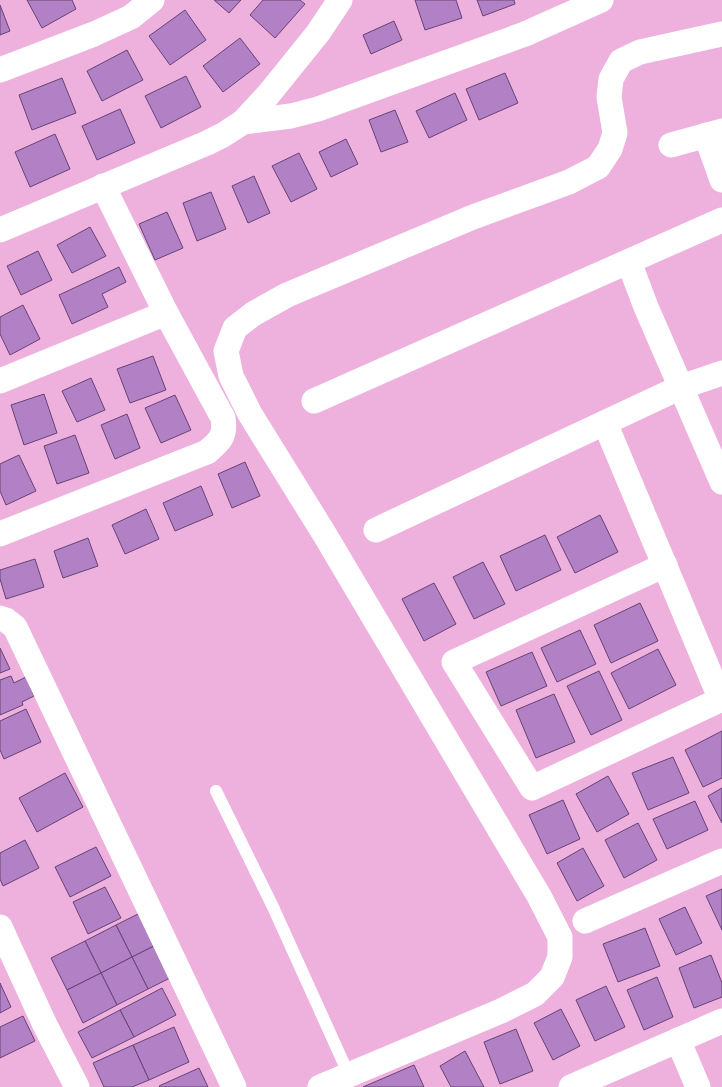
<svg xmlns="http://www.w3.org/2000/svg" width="722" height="1087" font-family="Montserrat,sans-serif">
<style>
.building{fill:#b281c5;stroke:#674275}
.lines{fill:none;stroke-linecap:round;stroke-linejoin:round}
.service{stroke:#fff;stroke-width:12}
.minor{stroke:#fff;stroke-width:25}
</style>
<rect width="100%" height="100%" fill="#eeb0dd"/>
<g class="building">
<path d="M27,0H72L76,9L42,28Z"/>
<path d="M214,0H241L229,13Z"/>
<path d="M263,0H300L305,4L275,38L250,15Z"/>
<path d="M415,0H456L462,18L425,30Z"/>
<path d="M477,0H514L515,4L483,16Z"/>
<path d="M0,5L10,31L0,35Z"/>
<path d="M185,10L206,40L170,65L149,36Z"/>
<path d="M394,21L402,40L371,54L363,35Z"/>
<path d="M240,38L260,64L223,92L203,66Z"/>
<path d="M127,50L143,80L102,101L87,71Z"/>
<path d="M505,73L518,103L479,120L466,89Z"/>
<path d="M186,76L201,107L161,128L145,96Z"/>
<path d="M62,78L76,113L32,130L19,95Z"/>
<path d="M455,93L467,120L429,138L416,111Z"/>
<path d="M120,109L135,143L97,160L82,126Z"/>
<path d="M395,110L408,142L381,152L369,120Z"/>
<path d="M55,134L70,169L30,187L15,152Z"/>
<path d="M346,139L358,164L331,177L319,152Z"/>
<path d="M299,153L317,189L291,202L272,166Z"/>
<path d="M254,176L270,213L248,223L232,186Z"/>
<path d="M211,192L226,229L197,241L183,203Z"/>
<path d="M167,212L183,248L155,260L139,224Z"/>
<path d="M90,227L106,256L72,273L57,245Z"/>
<path d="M38,251L52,280L21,295L7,266Z"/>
<path d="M119,267L126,282L102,294L108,307L72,324L59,295Z"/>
<path d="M23,305L40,339L10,355L0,334V317Z"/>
<path d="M153,356L166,390L130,403L117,369Z"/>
<path d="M91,378L105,410L77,422L62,391Z"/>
<path d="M44,394L57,433L24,445L11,405Z"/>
<path d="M175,395L191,430L161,443L145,408Z"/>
<path d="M127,414L140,448L115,459L101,425Z"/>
<path d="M75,435L89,473L57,484L44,446Z"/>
<path d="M19,455L36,491L6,505L0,491V464Z"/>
<path d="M245,462L260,496L232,508L218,474Z"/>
<path d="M201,486L213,515L175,531L163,503Z"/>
<path d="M146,509L159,539L125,554L112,525Z"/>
<path d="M600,515L618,552L575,573L557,537Z"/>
<path d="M545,535L561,570L516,591L500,556Z"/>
<path d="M88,538L98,566L63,578L54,551Z"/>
<path d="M35,559L44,587L6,599L0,579V570Z"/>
<path d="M483,562L505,604L474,619L453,577Z"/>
<path d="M434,583L456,624L424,641L402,599Z"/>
<path d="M640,603L658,641L611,663L594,625Z"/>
<path d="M580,630L596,664L557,682L541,648Z"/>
<path d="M0,648L10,669L0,673Z"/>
<path d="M658,649L676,685L629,709L611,673Z"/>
<path d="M532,652L547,686L501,706L486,672Z"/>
<path d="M599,671L622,720L591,735L567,686Z"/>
<path d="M11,676L14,683L26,677L34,696L22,702L23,705L0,715V680Z"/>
<path d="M554,694L575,742L536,758L516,710Z"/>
<path d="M26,709L41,742L4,759L0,750V721Z"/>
<path d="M722,731V778L703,787L685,750Z"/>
<path d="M673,757L689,793L648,810L632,773Z"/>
<path d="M65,773L83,807L37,832L19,798Z"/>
<path d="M608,776L629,814L597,832L576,794Z"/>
<path d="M722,788V823L708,796Z"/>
<path d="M563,800L580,839L547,854L529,815Z"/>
<path d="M695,801L708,830L667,849L653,819Z"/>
<path d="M638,823L657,860L624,878L605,840Z"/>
<path d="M25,840L39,868L3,886L0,879V853Z"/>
<path d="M96,847L111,876L70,897L55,867Z"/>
<path d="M583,848L604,886L577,901L557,863Z"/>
<path d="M105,887L121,918L88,934L73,902Z"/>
<path d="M722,889V930L706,896Z"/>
<path d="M685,907L702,943L676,955L659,919Z"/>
<path d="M146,910L162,942L132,957L116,925Z"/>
<path d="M116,925L132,957L101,973L85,941Z"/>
<path d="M645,928L660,966L618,982L603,944Z"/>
<path d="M85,941L101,973L67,990L51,958Z"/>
<path d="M162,942L178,974L148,989L132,957Z"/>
<path d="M711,955L722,983V997L694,1008L679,968Z"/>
<path d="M132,957L148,989L117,1005L101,973Z"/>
<path d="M101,973L117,1005L83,1023L67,990Z"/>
<path d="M657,977L673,1017L644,1030L627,990Z"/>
<path d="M0,983L11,1007L0,1013Z"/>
<path d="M606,986L625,1027L595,1041L576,1000Z"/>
<path d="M162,988L176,1015L134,1037L120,1010Z"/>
<path d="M561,1009L580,1046L553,1060L534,1023Z"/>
<path d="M120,1010L134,1037L92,1058L78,1032Z"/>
<path d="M23,1016L35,1041L0,1058V1027Z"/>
<path d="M174,1027L189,1062L149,1080L133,1045Z"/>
<path d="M516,1029L533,1071L500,1084L484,1042Z"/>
<path d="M133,1045L149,1080L132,1087H104L93,1063Z"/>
<path d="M465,1051L484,1087H451L440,1066Z"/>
<path d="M414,1065L424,1087H363Z"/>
<path d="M199,1068L208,1087H160L159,1086Z"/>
</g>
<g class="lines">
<path class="service" d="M216,791L273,907L349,1075"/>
<g class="minor">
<path d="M0,70L94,34L131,17L152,0"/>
<path d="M243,122L291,116L318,109L525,34L601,0"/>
<path d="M706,135L722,180"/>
<path d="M671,145L722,131"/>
<path d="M0,230L207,143L223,135L243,122L268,95L318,33L340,0"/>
<path d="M629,262L646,307L722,482"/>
<path d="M0,381L166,313"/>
<path d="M314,401L722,220"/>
<path d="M605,423L721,700"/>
<path d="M376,530L681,387L722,373"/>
<path d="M0,534L207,452C220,441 226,436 223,418L166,313L103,186"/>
<path d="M665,565L454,662L532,788L722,699"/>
<path d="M0,618L6,620L15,627L234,1087"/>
<path d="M585,921L722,861"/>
<path d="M0,927L45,1025L77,1087"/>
<path d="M678,1040L698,1087"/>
<path d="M320,1087L501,1011L535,994L552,977L560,957V937L539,896L325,535L250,414L231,376L226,351L235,328L253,314L287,295L473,217L569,182L598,167L610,149L615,133L609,97L611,79L621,61L640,52L722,34"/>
<path d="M571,1087L722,1021"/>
</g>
</g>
</svg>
